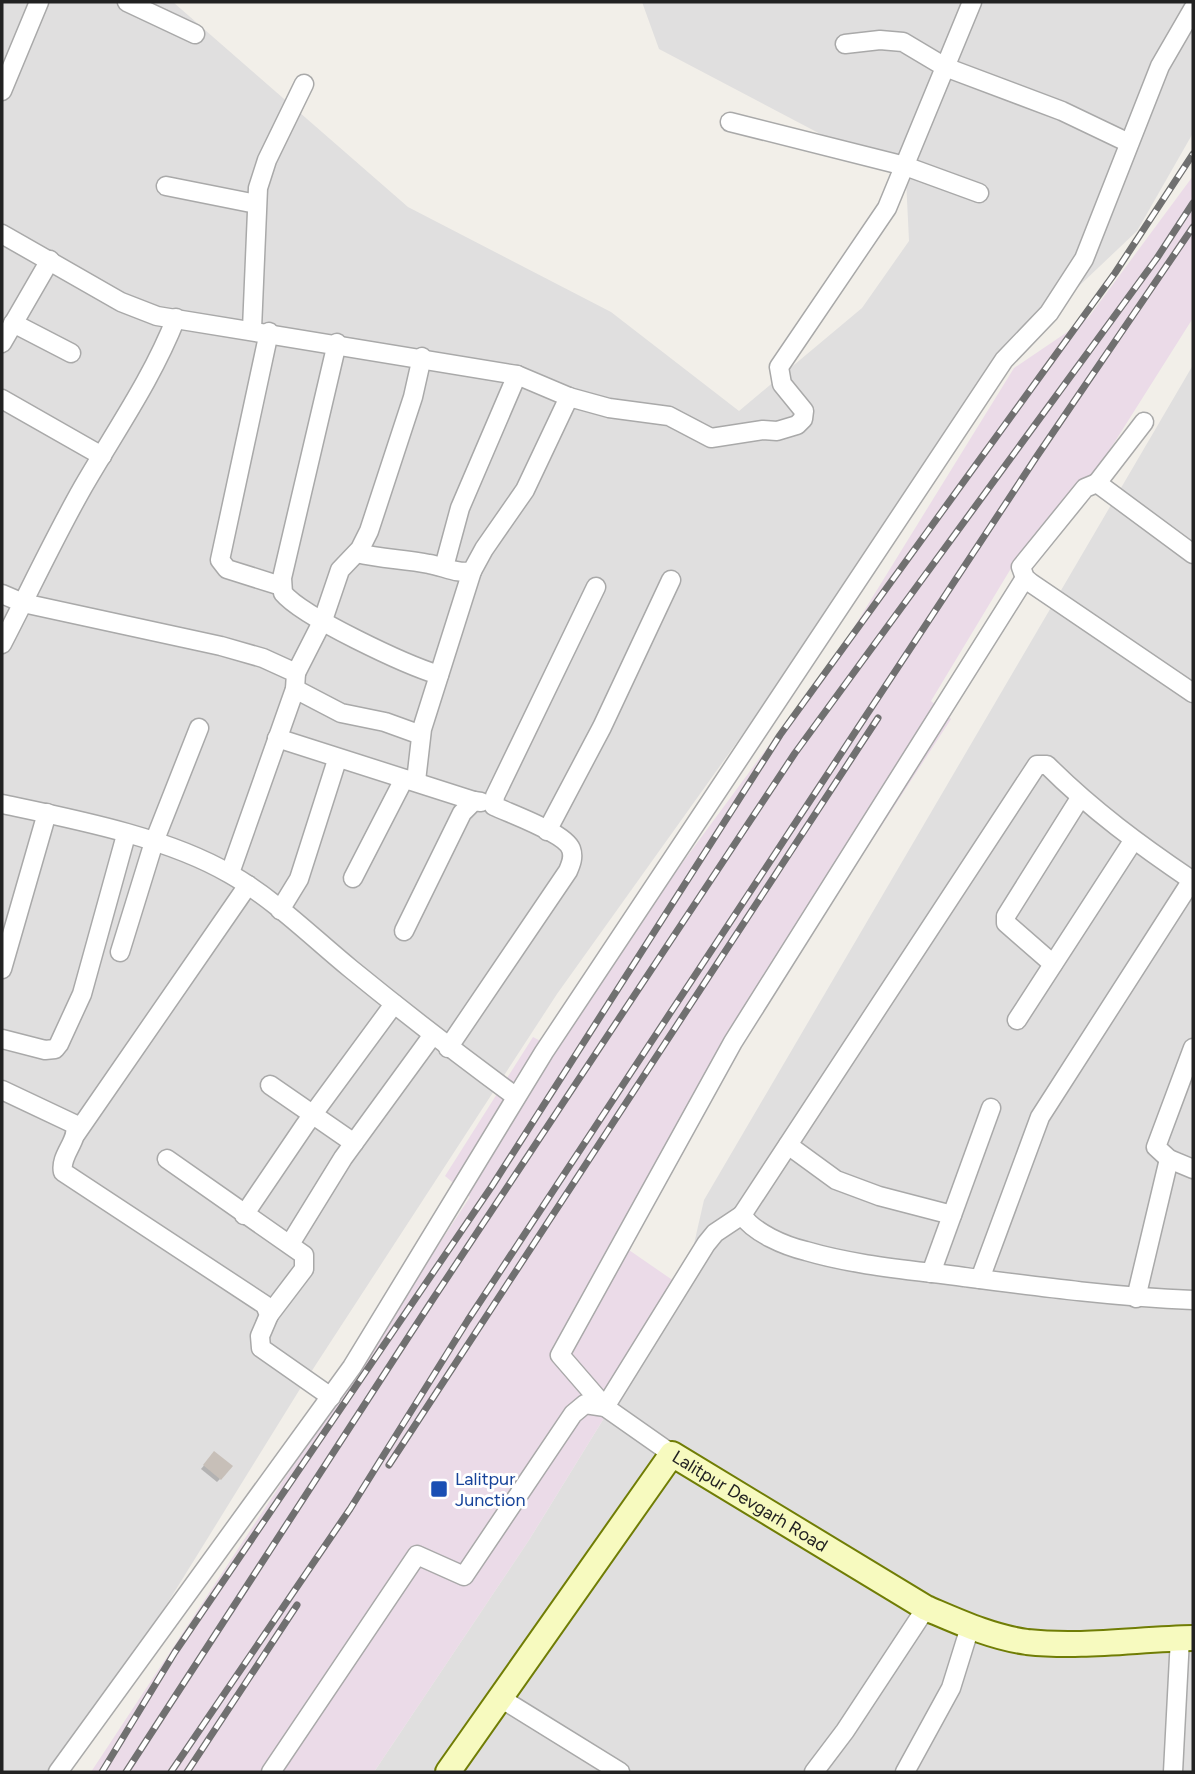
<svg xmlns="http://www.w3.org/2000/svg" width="1195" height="1774" font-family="Figtree,sans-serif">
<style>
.residential{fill:#e0dfdf}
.industrial{fill:#ebdbe8}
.shadow{fill:#0003}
.building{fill:#c7bfb8}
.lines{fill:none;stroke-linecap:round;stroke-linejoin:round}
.minor-casing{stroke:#a9a9a9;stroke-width:21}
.secondary-casing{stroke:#707d05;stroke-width:28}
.minor{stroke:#fff;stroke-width:18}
.secondary{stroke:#f7fabf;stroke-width:24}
.rail-casing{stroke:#707070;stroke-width:7}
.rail{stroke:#fff;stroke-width:4.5;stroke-dasharray:13;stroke-linecap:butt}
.transit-dot{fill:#1a4fb4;stroke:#fff;stroke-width:2.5}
.labels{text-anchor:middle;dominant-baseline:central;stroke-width:6;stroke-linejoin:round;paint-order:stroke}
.transit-label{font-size:18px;fill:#164399;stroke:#fff;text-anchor:start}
.street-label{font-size:18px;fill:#222;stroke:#fff}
</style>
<rect width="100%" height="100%" fill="#f2efe9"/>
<g class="residential">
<path d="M2,2H173L408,207L611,312L739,411L862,308L909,241L906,179L659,49L642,2H1193V133L1137,231L1080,285L1008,363L557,994L300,1389L63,1772H2Z"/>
<path d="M1193,365V1772H374L529,1540L684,1288L704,1200Z"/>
</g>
<path class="industrial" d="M1193,176V318L1097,470L1010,570L931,701L951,719L613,1239L684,1288L529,1540L374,1772H91L470,1197L445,1176L533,1037L548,1045L843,645L1014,368L1088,318Z"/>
<path class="shadow" d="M211,1457L220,1479L217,1482L201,1469Z"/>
<path class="building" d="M214,1451L233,1466L221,1480L203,1465Z"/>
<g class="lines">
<defs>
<g id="minor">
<path d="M127,2L195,34"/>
<path d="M845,44L880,40L903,42L945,67L1062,111L1129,143"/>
<path d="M2,91L39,2"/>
<path d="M730,122L905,166L979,193"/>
<path d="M166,186L256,204"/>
<path d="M2,234L121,302L157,316L517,375L569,397L609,408L669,416L711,438L763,430L777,431L797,425L803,419L804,411L782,384L779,367L887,208L972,2"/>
<path d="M13,323L71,353"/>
<path d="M252,329L258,188L267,160L304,84"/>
<path d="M269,332L220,560L227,569L281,586"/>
<path d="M2,343L50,260"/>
<path d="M337,343L282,578L283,593C303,617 406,665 439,675"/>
<path d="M2,399L102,456"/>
<path d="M1097,483L1144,422"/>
<path d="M357,553C381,559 405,559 429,564C443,566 459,575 472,571L484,549L525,490L569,397"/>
<path d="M1193,554L1097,483L1085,488L1021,567L1025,578L1031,583L1193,693"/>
<path d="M444,567L460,508L517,375"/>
<path d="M2,594L23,603L221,646L263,658L296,673L295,689L230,873"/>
<path d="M2,644C29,592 54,538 83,487C116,430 152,379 176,318"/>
<path d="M296,673L323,620L340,570L360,549L369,531L413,397L422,357"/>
<path d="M295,689L341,713L385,722L421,735"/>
<path d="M277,738L474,801"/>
<path d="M416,781L422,729L472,571"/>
<path d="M2,804C73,819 167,837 230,874C274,899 312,937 351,969C405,1013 459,1055 515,1096"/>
<path d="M547,831L602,727L671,580"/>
<path d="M353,878L404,779"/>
<path d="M1193,881C1141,846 1092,810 1047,765H1037L742,1215C754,1233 785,1246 806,1251C857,1266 912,1270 964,1277C1041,1287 1117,1297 1193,1300"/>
<path d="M280,910L299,879L337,760"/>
<path d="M404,931L462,813L474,801L481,802"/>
<path d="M120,952L154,842L199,728"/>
<path d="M1053,964L1006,923V916L1080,798"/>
<path d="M2,969L47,813"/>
<path d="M1017,1020L1133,841"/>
<path d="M2,1039L45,1050L55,1049L59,1044L82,994L126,835"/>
<path d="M448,1048L568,871C571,864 574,857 571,849C565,833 511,814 494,806L495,796L596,587"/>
<path d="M1193,1048L1156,1147L1169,1159L1193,1169"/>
<path d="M270,1085L354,1143"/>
<path d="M2,1090L74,1124C81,1139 59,1155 63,1172L265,1305L269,1315L260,1336L261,1348L331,1397"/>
<path d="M76,1134L248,885"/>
<path d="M788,1145L836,1180L879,1196L952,1215"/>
<path d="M167,1159L304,1255V1269L269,1315"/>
<path d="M244,1215L305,1125L394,1004"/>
<path d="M742,1215L715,1233L706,1244L605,1407L560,1355L733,1042L1025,578"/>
<path d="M290,1244L343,1158L432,1036"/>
<path d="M931,1273L991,1108"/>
<path d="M980,1279L1040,1117L1192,880"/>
<path d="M1136,1298L1169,1159"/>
<path d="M502,1699L620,1772"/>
<path d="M58,1772L352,1367L544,1052L1004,360L1049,313L1084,259L1160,66L1193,9"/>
<path d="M271,1772L417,1555L464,1576L573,1414L585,1404L605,1407L672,1454"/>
<path d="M814,1772L845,1731L926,1608"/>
<path d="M905,1772L951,1688L970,1627"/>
<path d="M1173,1772L1180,1638"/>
</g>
<g id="secondary">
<path id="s1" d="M448,1772L672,1454L926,1608C959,1622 991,1637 1027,1642C1081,1648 1139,1639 1193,1638"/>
</g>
</defs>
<use href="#minor" class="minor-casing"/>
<use href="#secondary" class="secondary-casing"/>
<use href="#minor" class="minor"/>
<use href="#secondary" class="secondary"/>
<defs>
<g id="rail">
<path d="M389,1465L878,718"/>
<path d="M102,1772L175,1652L492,1186L780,735L1115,273L1193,154"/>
<path d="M126,1772L433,1299L795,753L1157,258L1193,203"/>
<path d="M171,1772L350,1509L468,1320L1037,456L1193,227"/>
<path d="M187,1772L297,1605"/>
</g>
</defs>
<use href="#rail" class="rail-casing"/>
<use href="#rail" class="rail"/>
</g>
<rect class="transit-dot" x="430" y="1480" width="18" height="18" rx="3.5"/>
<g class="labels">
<g class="transit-label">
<text x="455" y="1479">Lalitpur<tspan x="455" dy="21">Junction</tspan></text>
</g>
<g class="street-label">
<text stroke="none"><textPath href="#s1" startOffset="480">Lalitpur Devgarh Road</textPath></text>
</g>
</g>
<rect width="1195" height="1774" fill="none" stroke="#222222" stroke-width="7"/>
</svg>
